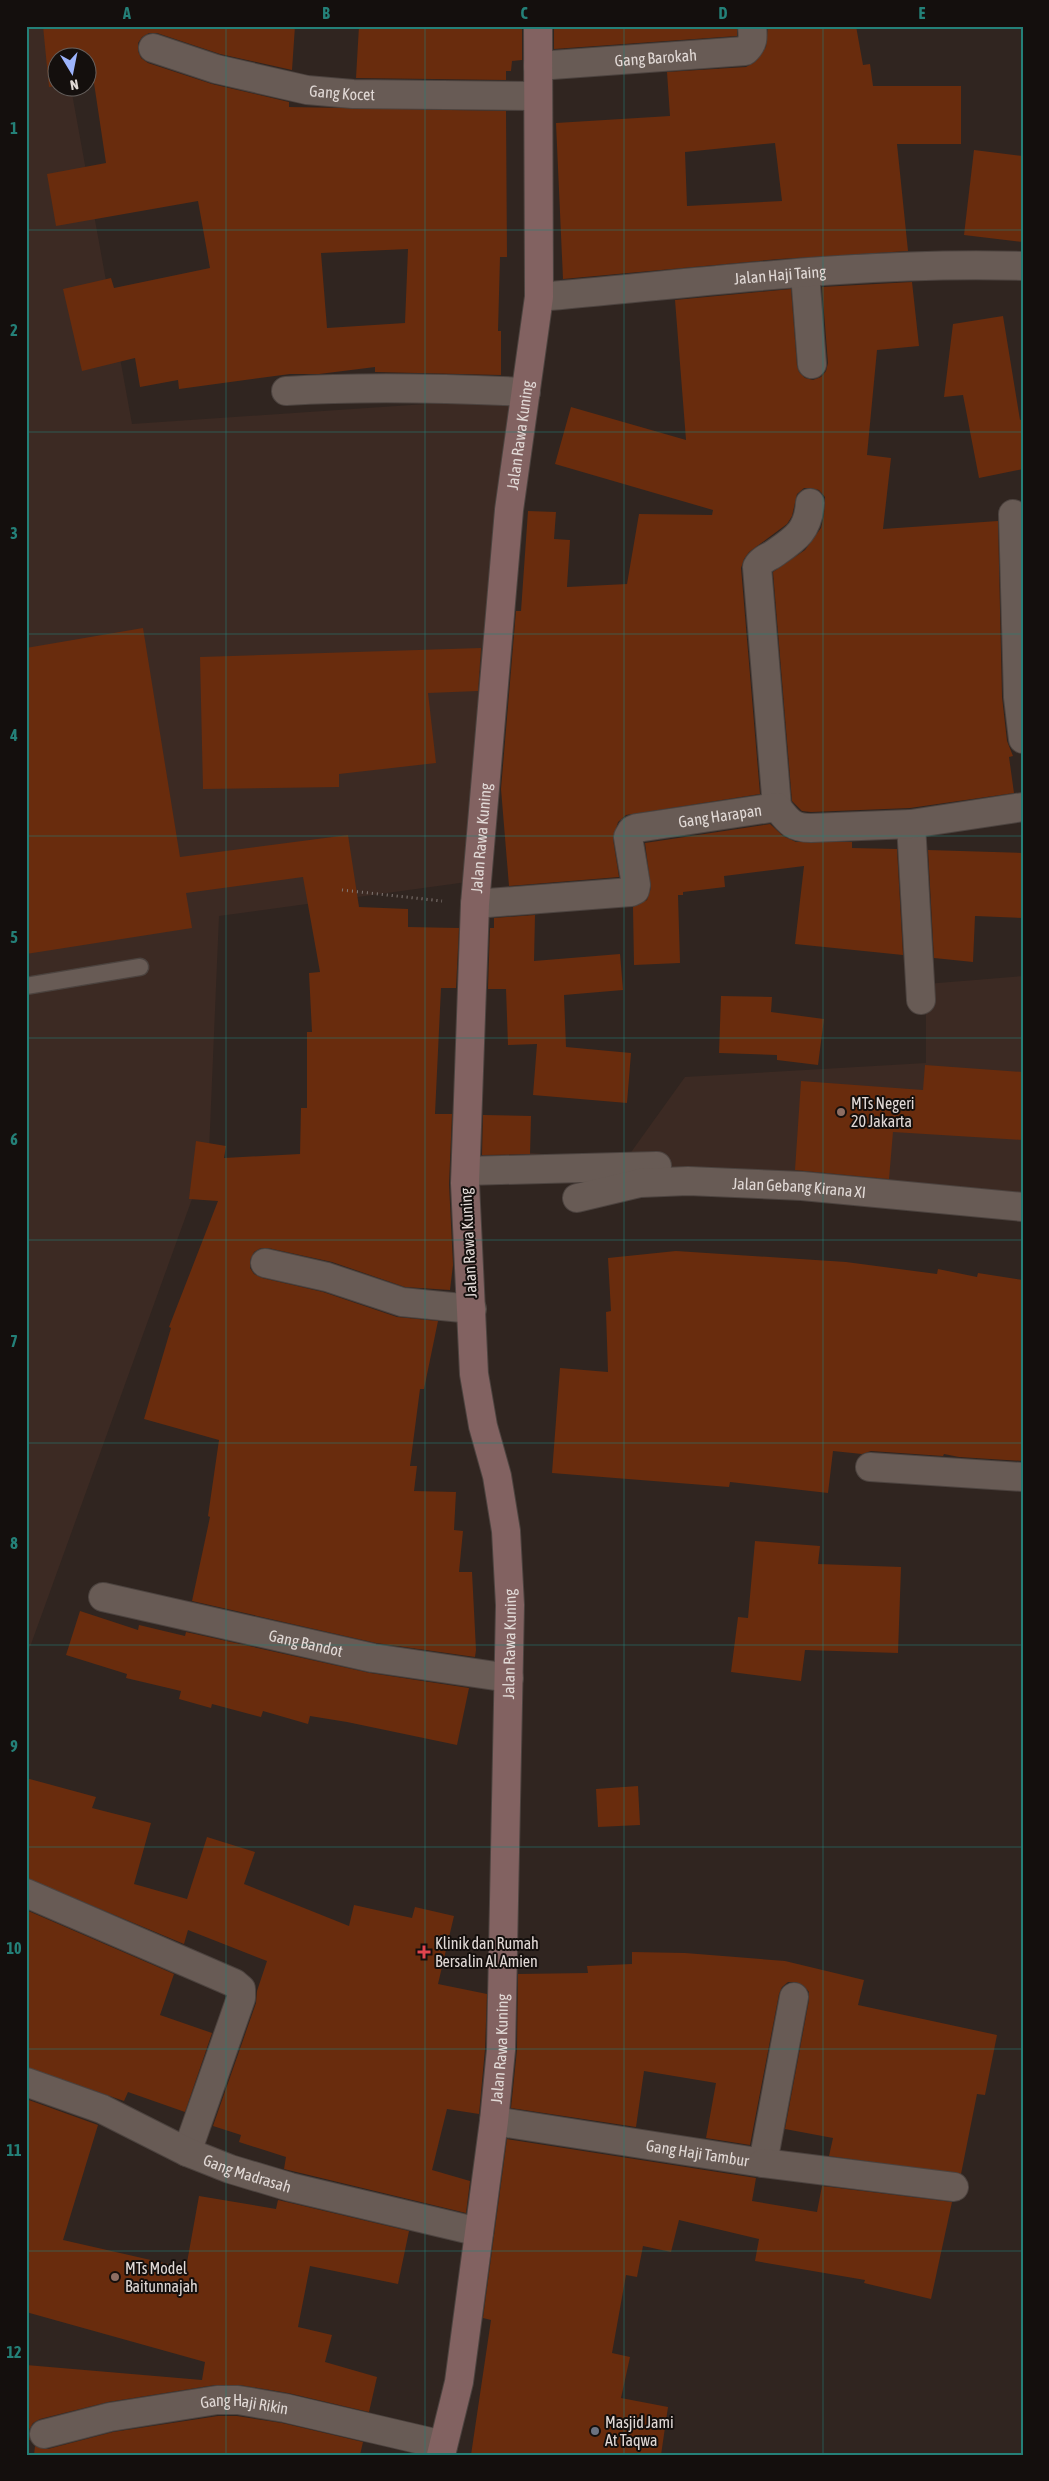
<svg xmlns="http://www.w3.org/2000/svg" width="1049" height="2481" font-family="'Asap Condensed',sans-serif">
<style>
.built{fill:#3c2a23}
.building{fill:#692c0d;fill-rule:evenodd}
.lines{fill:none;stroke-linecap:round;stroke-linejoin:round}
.lane-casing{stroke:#4c433f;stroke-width:19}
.street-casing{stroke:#4c433f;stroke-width:30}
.secondary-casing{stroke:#4c433f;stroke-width:30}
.path{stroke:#837975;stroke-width:3;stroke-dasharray:1 4;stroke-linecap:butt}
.lane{stroke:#685b55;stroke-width:16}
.street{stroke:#685b55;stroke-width:28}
.secondary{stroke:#826261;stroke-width:28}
.grid{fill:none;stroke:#248078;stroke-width:1;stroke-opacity:0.55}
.education-dot{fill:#8d6e63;stroke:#140f0d;stroke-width:2}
.health-dot{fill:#e0444e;stroke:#140f0d;stroke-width:2}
.worship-dot{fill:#6b7280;stroke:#140f0d;stroke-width:2}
.labels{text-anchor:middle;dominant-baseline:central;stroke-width:4;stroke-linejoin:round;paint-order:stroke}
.street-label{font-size:16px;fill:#e1d9d6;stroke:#140f0d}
.poi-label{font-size:16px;fill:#e1d9d6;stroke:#140f0d;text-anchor:start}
.neatline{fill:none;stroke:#248078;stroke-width:2}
.grid-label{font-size:16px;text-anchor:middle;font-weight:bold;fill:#248078}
</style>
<rect width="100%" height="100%" fill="#302520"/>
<g class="built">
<path d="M26,26H60L58,88H71L132,424L527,397L467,882L219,916L209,1152L26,1658Z"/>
<path d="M1023,976V1196L483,1165V1148L624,1162L685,1077L926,1063V984Z"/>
</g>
<g class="building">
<path d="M43,26H295L292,70L220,54L157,33H149L142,37L138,43V51L141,58L148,63L212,84L289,102V107L506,111L507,257H500L498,331H501V375L375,372V367L319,374H290L179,389L178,380L140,387L135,358L82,371L63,289L111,278L114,288L210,268L198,201L56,226L47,174L106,163L94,83L88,84V58H58V86L49,87ZM408,249L405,323L327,328L321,253Z"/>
<path d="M359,26H522V60L512,61L511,71H506V80L356,78Z"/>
<path d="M554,26H737V36L554,49Z"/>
<path d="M768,26H856L863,65L870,64L873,86H961V144H897L908,251L779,259L563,279L556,123L670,116L667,72L746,67L755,62L766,47ZM775,143L782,201L687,206L685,152Z"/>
<path d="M974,150L1023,156V242L964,235Z"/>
<path d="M912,282L919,346L877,350L867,455L891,458L883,529L998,521L1002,697L1007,741L1013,756L1009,757L1014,793L910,808L811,812L802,811L792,801L773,572L805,550L821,528L824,515L825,497L819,490L811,488H804L797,494L792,516L787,524L749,552L744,559L741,568L760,794L626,815L618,822L613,839L619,877L509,886L501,789L516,611H521L528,511L556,512L554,539L570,540L567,587L627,584L639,514L712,515L713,510L555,464L571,407L686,440L675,300L791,289L797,366L799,372L805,378L813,380L821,377L826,371L828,363L822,287Z"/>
<path d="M1003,316L1020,420L1023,419V469L979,478L963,395L944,397L953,324Z"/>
<path d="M143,628L180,857L348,835L359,907L408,909V927L459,928L456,988H441L435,1114H452L449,1184L453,1265L450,1290L405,1287L332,1262L268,1248H261L254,1252L250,1260V1268L254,1274L262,1278L323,1292L397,1317L438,1321L424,1389H420L410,1466H417L414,1491L456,1492L454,1530L463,1531L459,1572H472L476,1650L475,1657L376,1643L192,1601L210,1517L208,1516L219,1440L144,1419L171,1328L169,1327L218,1201L189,1199L196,1141L226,1146L224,1158L300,1154L301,1108H307V1032H312L309,973L320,972L303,877L186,893L192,928L26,954V648Z"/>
<path d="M481,648L478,691L428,693L436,763L339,774V787L203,789L200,657Z"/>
<path d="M770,824L783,836L796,842H852V848L897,849L903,955L795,944L804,866L724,876L725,887L683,892V895H678L680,963L634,965L633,907L647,900L651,888L645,843Z"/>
<path d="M928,850L1023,853V918L975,916L973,962L934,958Z"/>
<path d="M535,915L534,961L620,954L623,990L564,995L566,1047L631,1053L627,1103L533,1095L537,1044L508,1045L506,989H488L490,928H494V918Z"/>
<path d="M721,996L772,997L771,1012L824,1019L818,1065L777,1060V1055L719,1053Z"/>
<path d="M925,1065L1023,1072V1140L893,1132L889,1179L795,1170L801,1081L923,1090Z"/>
<path d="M483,1115L531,1116L530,1154L482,1155Z"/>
<path d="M676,1251L846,1262L937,1274L938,1269L977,1277L978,1273L1023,1280V1461L959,1457L944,1454L943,1456L871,1451L862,1454L833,1451L828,1493L730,1482L729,1487L552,1473L560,1368L608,1372L606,1312L611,1311L608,1258Z"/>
<path d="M755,1541L820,1546L818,1564L901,1567L898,1653L805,1650L801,1681L731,1672L738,1617L748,1618Z"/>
<path d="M80,1611L138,1630L139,1625L185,1636L186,1632L370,1673L469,1688L457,1745L347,1722L310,1716L308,1724L263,1711L261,1717L212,1704L211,1708L179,1699L181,1691L126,1678L127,1674L66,1655Z"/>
<path d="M26,1778L96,1797L92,1808L151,1823L134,1884L187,1899L207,1837L255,1852L244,1884L349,1926L354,1905L412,1918L415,1907L454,1916L438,1984L487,1994L485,2049L479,2114L447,2109L432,2170L470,2181L466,2213L284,2169L286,2157L239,2142L241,2135L213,2126L256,2003L257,1991L267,1961L188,1930L184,1944L26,1878Z"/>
<path d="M638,1786L640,1825L598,1827L596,1789Z"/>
<path d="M26,1910L174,1974L160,2015L212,2033L185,2112L128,2092L124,2101L26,2067Z"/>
<path d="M632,1952L685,1953L785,1961L864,1980L858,2005L997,2035L985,2095L977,2094L961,2174L829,2156L833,2138L785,2129L809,2000V1992L804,1986L796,1982H788L782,1987L779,1994L750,2145L706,2138L716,2083L644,2071L636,2127L511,2108L517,2050L518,1974L588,1973L587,1966L632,1964Z"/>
<path d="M26,2099L98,2125L63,2240L186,2268L199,2196L276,2209L278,2200L409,2231L398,2284L310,2266L298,2327L332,2335L325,2362L377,2377L369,2412L288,2393L240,2385H215L108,2402L40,2419L33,2423L29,2430L30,2440H26V2365L202,2380L205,2362L26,2312Z"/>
<path d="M507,2139L756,2178L752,2201L817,2212L822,2186L952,2202L931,2299L864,2283L865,2280L755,2261L759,2239L679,2220L671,2252L643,2246L637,2277L626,2275L612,2353L630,2357L621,2398L668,2407L661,2455H471L491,2320L483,2318Z"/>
<path d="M218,2416H237L282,2423L363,2442L360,2455H34L35,2446L48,2449L113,2432Z"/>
</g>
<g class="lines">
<defs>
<path id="lane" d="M26,986L140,967"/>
<g id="street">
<path id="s1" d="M153,48L216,69L307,90L353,94L537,96"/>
<path id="s2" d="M538,66L745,51C754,43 753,37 752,26"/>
<path d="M805,273L812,364"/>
<path id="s3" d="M539,297C699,283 862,261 1023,266"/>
<path d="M286,391C366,386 446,388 526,392"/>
<path d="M1013,514L1018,697L1023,739"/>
<path d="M777,807L757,567C760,561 766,558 772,555C795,539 808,532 810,503"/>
<path d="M911,824L921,1000"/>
<path id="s4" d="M475,904L631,892L635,890L636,885L628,837L632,830L637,828L777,807C788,821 792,828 811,828L911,824L1023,807"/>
<path d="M466,1171L657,1166"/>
<path id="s5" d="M577,1198L640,1183L688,1181L802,1186L1023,1207"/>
<path d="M265,1263L327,1277L402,1302L472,1309"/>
<path d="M870,1467L1023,1477"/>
<path id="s6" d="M103,1597L373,1658L509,1678"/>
<path d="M26,1893L234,1983L241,1989V1998L187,2152"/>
<path id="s7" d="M26,2082L102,2109L187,2152L230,2169L290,2187L479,2232"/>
<path id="s8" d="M494,2121L763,2163L794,1997"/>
<path d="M763,2163L954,2187"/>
<path id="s9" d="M44,2434L110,2417L217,2400H238L285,2408L443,2445"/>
</g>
<g id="secondary">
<path id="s10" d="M441,2455L459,2382L494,2121L501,2050L510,1605L506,1531L497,1476L483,1426L474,1374L465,1183L475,904L509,510L539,297L538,26"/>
</g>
</defs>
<use href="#lane" class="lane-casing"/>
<use href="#street" class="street-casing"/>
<use href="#secondary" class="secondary-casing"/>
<path class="path" d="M342,890L442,901"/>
<use href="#lane" class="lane"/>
<use href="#street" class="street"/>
<use href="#secondary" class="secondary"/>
</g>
<path class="grid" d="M226,26V2455M425,26V2455M624,26V2455M823,26V2455M26,230H1023M26,432H1023M26,634H1023M26,836H1023M26,1038H1023M26,1240H1023M26,1443H1023M26,1645H1023M26,1847H1023M26,2049H1023M26,2251H1023"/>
<g class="education-dot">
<circle cx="841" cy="1112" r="5"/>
<circle cx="115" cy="2277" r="5"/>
</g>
<path class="health-dot" d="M421.5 1944.5h5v5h5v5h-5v5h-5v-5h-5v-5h5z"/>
<circle class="worship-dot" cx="595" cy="2431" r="5"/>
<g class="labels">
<g class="street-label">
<text stroke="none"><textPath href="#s2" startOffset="118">Gang Barokah</textPath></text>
<text stroke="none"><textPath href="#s1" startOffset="195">Gang Kocet</textPath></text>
<text stroke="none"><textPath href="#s3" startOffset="242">Jalan Haji Taing</textPath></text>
<text stroke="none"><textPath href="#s10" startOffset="2031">Jalan Rawa Kuning</textPath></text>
<text stroke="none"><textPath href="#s4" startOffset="312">Gang Harapan</textPath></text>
<text stroke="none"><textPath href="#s10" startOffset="1626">Jalan Rawa Kuning</textPath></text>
<text stroke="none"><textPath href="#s5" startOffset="224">Jalan Gebang Kirana XI</textPath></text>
<text transform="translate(468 1243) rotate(-93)">Jalan Rawa Kuning</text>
<text stroke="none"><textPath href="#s6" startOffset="208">Gang Bandot</textPath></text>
<text stroke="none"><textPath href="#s10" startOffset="816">Jalan Rawa Kuning</textPath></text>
<text stroke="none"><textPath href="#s10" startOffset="411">Jalan Rawa Kuning</textPath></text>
<text stroke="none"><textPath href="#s8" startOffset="206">Gang Haji Tambur</textPath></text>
<text stroke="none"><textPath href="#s7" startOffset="240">Gang Madrasah</textPath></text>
<text stroke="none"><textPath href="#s9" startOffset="204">Gang Haji Rikin</textPath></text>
</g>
<g class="poi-label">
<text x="851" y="1103">MTs Negeri<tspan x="851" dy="18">20 Jakarta</tspan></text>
<text x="435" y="1943">Klinik dan Rumah<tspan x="435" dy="18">Bersalin Al Amien</tspan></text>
<text x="125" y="2268">MTs Model<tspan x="125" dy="18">Baitunnajah</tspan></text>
<text x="605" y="2422">Masjid Jami<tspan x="605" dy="18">At Taqwa</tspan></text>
</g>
</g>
<rect width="1049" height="2481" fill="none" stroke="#140f0d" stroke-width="55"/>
<g transform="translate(72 72) rotate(170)"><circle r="24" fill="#140f0d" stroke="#66605d"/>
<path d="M0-4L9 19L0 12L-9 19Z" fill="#9db4fd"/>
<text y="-8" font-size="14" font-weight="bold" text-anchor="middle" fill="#e1d9d6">N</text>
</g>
<rect x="28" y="28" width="994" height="2426" class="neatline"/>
<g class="grid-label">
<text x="127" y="19">A</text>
<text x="326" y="19">B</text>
<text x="524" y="19">C</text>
<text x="723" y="19">D</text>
<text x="922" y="19">E</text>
<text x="14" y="134">1</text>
<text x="14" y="336">2</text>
<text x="14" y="539">3</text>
<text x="14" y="741">4</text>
<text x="14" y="943">5</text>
<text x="14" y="1145">6</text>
<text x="14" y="1347">7</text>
<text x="14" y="1549">8</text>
<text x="14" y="1752">9</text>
<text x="14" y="1954">10</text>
<text x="14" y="2156">11</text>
<text x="14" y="2358">12</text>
</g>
</svg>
